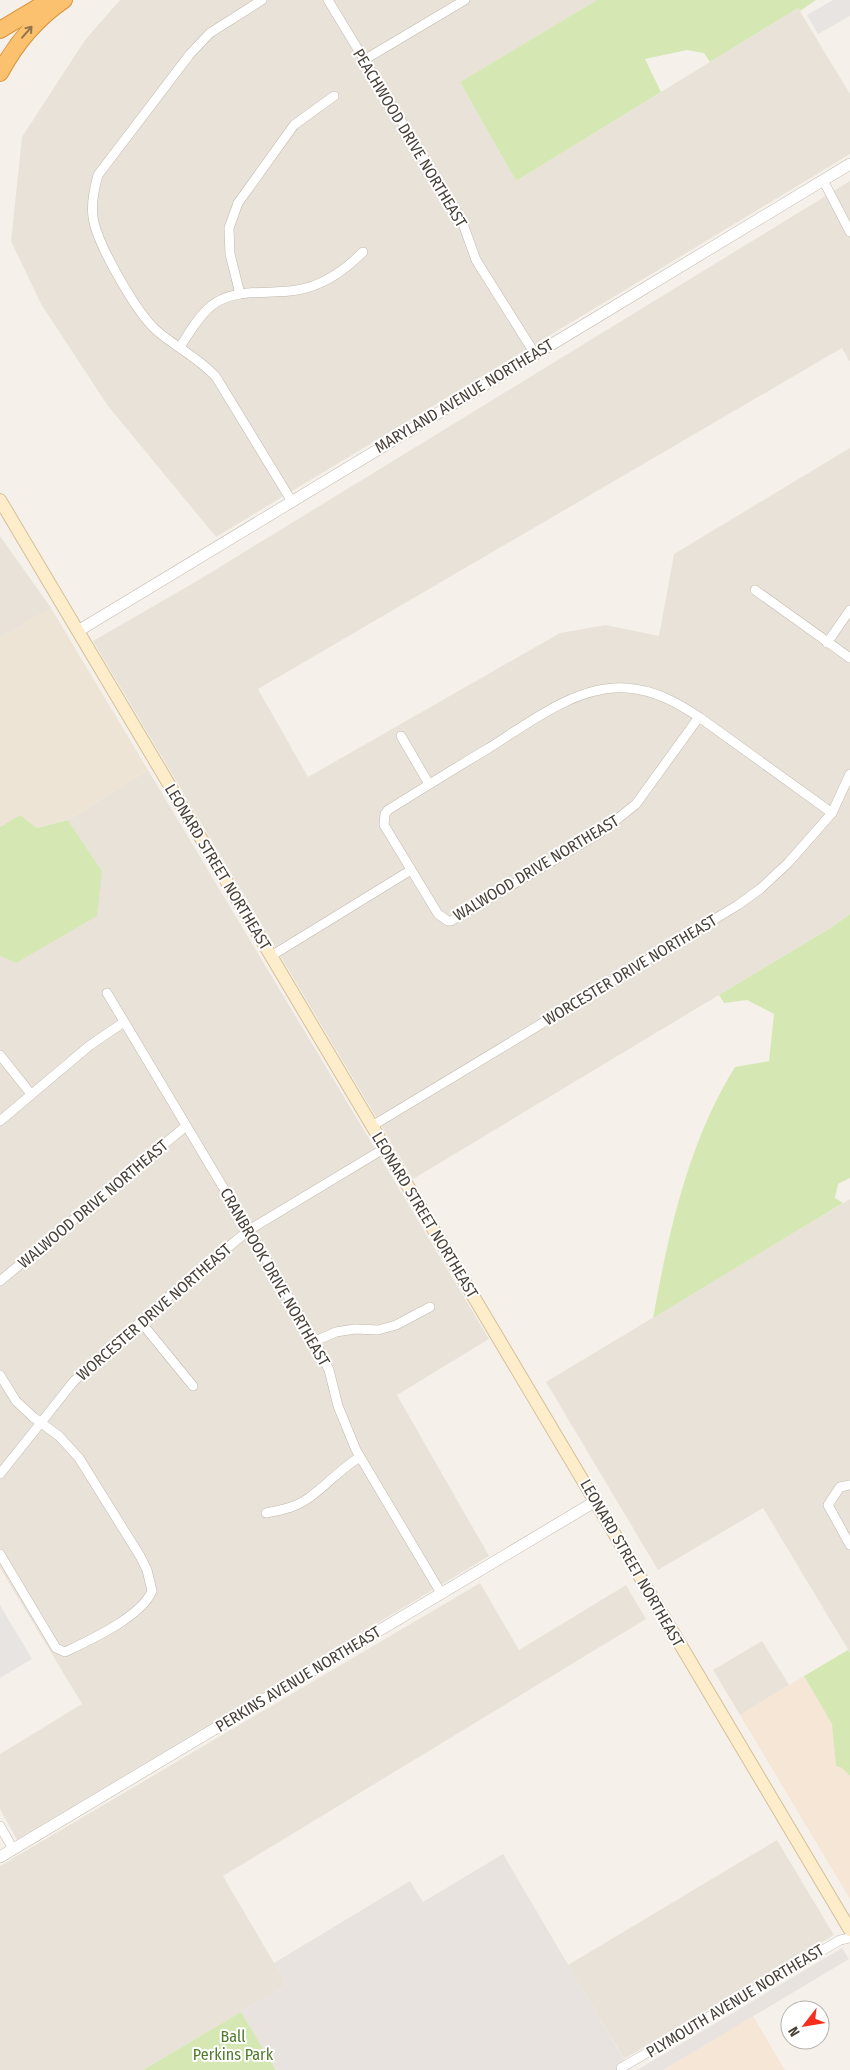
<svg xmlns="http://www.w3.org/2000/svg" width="850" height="2070" font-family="'Fira Sans Condensed',sans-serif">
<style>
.residential{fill:#e9e2d8}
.commercial{fill:#f6e6d6}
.industrial{fill:#e8e3df}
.education{fill:#eee4d5}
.green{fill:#d5e8b4}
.parking{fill:#e7e4e2}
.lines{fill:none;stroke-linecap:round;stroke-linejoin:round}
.minor-casing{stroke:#c0b8ad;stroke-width:10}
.tertiary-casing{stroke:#c0b8ad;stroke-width:12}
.secondary-casing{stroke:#d4c09a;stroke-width:14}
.motorway-casing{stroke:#db943e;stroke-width:18}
.minor{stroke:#fff;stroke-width:9}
.tertiary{stroke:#fff;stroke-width:11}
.secondary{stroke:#feedcb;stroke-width:12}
.motorway{stroke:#fbc16f;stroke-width:16}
.oneway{stroke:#90744e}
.labels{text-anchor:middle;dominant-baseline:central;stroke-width:4;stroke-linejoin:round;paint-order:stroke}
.street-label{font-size:16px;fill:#494138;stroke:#fff}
.park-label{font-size:16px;fill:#507b2b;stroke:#fff}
</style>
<rect width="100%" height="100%" fill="#f5f1ea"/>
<g class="residential">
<path d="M120,0H597L460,82L516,181L798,8L850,94V154L216,537L108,406L41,304L11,241L22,137L85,40Z"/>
<path d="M850,181V362L842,348L258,689L308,777L560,633L606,625L659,636L674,554L850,448V914L832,927L413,1179L93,641L197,581Z"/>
<path d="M0,536L51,608L0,638Z"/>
<path d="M148,770L489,1339L397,1395L489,1556L17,1840L0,1809V1754L82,1704L0,1568V956L16,963L102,871L68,820Z"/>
<path d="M850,1199V1653L763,1508L658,1570L546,1382Z"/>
<path d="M480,1583L519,1650L626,1585L646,1619L223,1876L287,1985L143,2070H0V1866Z"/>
<path d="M762,1641L789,1685L740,1715L713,1670Z"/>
<path d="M777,1840L834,1935L624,2059L568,1965Z"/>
</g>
<g class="commercial">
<path d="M804,1676L832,1724L842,1768L850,1776V1899L740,1715Z"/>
<path d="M753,2016L785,2070H663Z"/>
</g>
<g class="industrial">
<path d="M503,1854L630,2070H276L241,2012L287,1985L274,1963L410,1881L423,1902Z"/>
<path d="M842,1948L849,1959L663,2070H637Z"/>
</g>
<path class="education" d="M51,608L148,770L68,820L37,828L20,815L0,827V638Z"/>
<g class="green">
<path d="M597,0H816L800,11L798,8L710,62L704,53L687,50L645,59L661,92L516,181L460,82Z"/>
<path d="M20,815L37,828L68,820L102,871L97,916L16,963L0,956V827Z"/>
<path d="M850,914V1178L838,1184L835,1198L843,1203L653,1318C669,1231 688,1143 735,1067L769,1061L774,1014L747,1000L724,1003L719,995L832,927Z"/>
<path d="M848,1650L850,1653V1776L842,1768L836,1766L832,1724L804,1676Z"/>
<path d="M241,2012L276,2070H143Z"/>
</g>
<g class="parking">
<path d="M833,0H850V16L818,34L807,15Z"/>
<path d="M0,1605L32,1659L0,1678Z"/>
</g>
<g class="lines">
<defs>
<g id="minor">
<path d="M262,0L210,33L190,54L98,175C94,189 91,202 93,217C96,242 136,312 156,330C175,347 198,357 216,377L291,500"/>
<path d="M328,0L462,221L476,260L535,354"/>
<path d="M364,60L465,0"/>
<path d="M823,180L850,232"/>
<path d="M240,294L230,254L229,228L238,203L294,125L334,96"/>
<path d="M180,347C189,333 198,317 211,306C234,287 269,295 297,290C322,286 345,270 363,252"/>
<path d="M755,590L850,658"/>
<path d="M827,643L850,610"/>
<path d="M699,717L636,804L600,833L451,921H448L438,914L384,825L385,814L388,810C422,789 455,768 489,748C529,723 576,685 626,688C655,690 676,702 699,717L832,813"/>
<path d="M401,736L429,784"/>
<path d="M271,956L411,870"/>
<path d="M107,993L315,1341L329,1370L338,1406L356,1450L441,1593"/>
<path d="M0,1055L31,1094"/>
<path d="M0,1121L89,1046L124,1022"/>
<path d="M372,1126L738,905L760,889L788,863L832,813L850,774"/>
<path d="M0,1281L186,1126"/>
<path d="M140,1321L193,1386"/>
<path d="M315,1341L336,1332L355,1329L378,1330L396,1325L430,1307"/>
<path d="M0,1375L16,1401L33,1417L59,1436L79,1458L140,1556L147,1570L152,1591C141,1617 90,1640 65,1652L56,1648L0,1554"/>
<path d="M0,1474L74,1381L175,1291L249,1230L385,1148"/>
<path d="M850,1485L840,1487L828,1505L850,1545"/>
<path d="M266,1513C282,1510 297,1507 310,1497C328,1484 341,1468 360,1457"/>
<path d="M0,1826L13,1849"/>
<path d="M621,2068L840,1940L850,1938"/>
</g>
<g id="tertiary">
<path d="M78,631L850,164"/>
<path d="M0,1857L596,1501"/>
</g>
<path id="secondary" d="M0,500L850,1930"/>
<g id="motorway">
<path d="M0,30L50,0"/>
<path d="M0,73C16,43 36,19 64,0"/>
</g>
</defs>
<use href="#minor" class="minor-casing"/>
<use href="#tertiary" class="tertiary-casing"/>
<use href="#secondary" class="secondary-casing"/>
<use href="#motorway" class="motorway-casing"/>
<use href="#minor" class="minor"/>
<use href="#tertiary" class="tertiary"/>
<use href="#secondary" class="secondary"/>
<use href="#motorway" class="motorway"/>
</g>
<defs><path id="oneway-shaft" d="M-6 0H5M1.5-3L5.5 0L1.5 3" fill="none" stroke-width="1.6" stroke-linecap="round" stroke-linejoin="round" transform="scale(1.25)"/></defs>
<use class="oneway" href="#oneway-shaft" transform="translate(27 32) rotate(-49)"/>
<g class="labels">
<g class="street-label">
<text transform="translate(410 138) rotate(59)">PEACHWOOD DRIVE NORTHEAST</text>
<text transform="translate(464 396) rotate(-31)">MARYLAND AVENUE NORTHEAST</text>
<text transform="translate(218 867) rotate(59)">LEONARD STREET NORTHEAST</text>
<text transform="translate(536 868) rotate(-31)">WALWOOD DRIVE NORTHEAST</text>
<text transform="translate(630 970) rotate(-31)">WORCESTER DRIVE NORTHEAST</text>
<text transform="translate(93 1204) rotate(-40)">WALWOOD DRIVE NORTHEAST</text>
<text transform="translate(425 1215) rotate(59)">LEONARD STREET NORTHEAST</text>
<text transform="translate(275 1277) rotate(60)">CRANBROOK DRIVE NORTHEAST</text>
<text transform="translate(154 1312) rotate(-41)">WORCESTER DRIVE NORTHEAST</text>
<text transform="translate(632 1563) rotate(60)">LEONARD STREET NORTHEAST</text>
<text transform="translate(298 1679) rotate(-31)">PERKINS AVENUE NORTHEAST</text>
<text transform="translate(735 2001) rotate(-31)">PLYMOUTH AVENUE NORTHEAST</text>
</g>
<g class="park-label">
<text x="233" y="2036">Ball<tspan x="233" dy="18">Perkins Park</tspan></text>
</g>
</g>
<g transform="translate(805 2025) rotate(239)"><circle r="24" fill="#ffffff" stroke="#b6b3af"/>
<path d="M0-4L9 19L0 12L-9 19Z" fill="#f62e20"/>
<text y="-8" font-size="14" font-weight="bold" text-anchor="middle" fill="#494138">N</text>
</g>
</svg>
